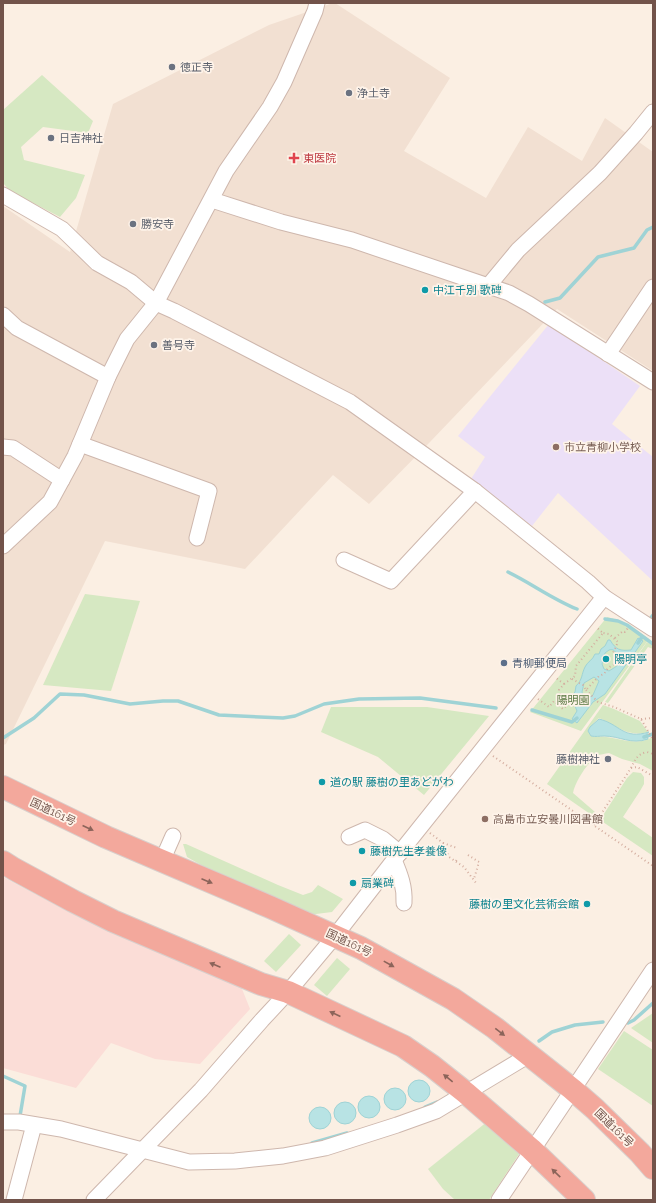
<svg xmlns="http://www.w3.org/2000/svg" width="656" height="1203" font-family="Raleway,'Noto Sans JP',sans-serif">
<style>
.residential{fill:#f2e0d2}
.commercial{fill:#fbddd7}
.education{fill:#ece0f7}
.green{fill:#d6e8c2}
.water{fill:#b8e3e4;stroke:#9fd3d5;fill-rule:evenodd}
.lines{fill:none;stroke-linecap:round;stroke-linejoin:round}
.stream{stroke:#9fd3d5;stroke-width:3.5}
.minor-casing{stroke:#ceb7ad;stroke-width:17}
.highway-casing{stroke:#d8cfcc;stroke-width:24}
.path{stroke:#d4ad9f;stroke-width:2;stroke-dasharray:1 3;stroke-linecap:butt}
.minor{stroke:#fff;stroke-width:15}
.highway{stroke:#f3a89c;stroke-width:22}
.oneway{fill:#8c645a}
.worship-dot{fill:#6b7280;stroke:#fef3e9;stroke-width:1.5}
.health-dot{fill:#e0444e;stroke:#fef3e9;stroke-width:1.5}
.culture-dot{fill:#0f9aa8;stroke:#fef3e9;stroke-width:1.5}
.education-dot{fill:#8d6e63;stroke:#fef3e9;stroke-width:1.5}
.service-dot{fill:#5c6f8a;stroke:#fef3e9;stroke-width:1.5}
.labels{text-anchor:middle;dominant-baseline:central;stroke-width:3.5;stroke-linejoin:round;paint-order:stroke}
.worship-label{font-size:11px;fill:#5b616d;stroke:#fef3e9;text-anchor:start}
.health-label{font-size:11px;fill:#be3a42;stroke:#fef3e9;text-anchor:start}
.culture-label{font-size:11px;fill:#0d838f;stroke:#fef3e9;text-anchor:start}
.education-label{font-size:11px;fill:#785e54;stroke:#fef3e9;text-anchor:start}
.service-label{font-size:11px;fill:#4e5e75;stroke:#fef3e9;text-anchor:start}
.park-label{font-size:11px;fill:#597842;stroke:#fef3e9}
.street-label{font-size:11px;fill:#72534a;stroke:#fef3e9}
</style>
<rect width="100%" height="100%" fill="#fbefe3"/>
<path class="residential" d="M333,3H335L450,78L404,151L486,198L528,127L582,161L605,118L653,152V371L557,309L430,442L369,504L333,475L245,569L105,541L6,744L3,745V206L70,252L113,104L269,25Z"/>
<path class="commercial" d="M3,877L77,916L240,984L250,1009L200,1064L155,1059L111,1043L76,1088L3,1068Z"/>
<path class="education" d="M549,324L640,386L612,424L653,457V581L558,493L532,526L471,479L485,457L458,436Z"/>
<g class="green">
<path d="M42,75L93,121L88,133L43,127L21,147L24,160L85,175L76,198L60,217L10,191L3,183V110Z"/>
<path d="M85,594L140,601L111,691L43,685Z"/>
<path d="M607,617C623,620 635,629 649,639L581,731L530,712Z"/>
<path d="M647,642L653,646V649L648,647L608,703L605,702Z"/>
<path d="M603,705L614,709L640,721L648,732C627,738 617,725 599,718L590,727L588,731L591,736C596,737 601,736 606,737C623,739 637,746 653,737V771L640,764L622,759L609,753C605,754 600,754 597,756C587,763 575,782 573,793L595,812L593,816L547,784Z"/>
<path d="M331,707H427L489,716L424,795L378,757L321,732Z"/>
<path d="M633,772L641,773L644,777V784L640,791L623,817L653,838V856L600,820L627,778Z"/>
<path d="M183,844H186L278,885L303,895L312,892L318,885L343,899L332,912L308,915L217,874L187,857Z"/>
<path d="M289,934L301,945L276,972L264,961Z"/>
<path d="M337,958L350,969L327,996L314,985Z"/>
<path d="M653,1013V1043L631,1028Z"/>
<path d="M624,1031L653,1050V1106L598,1069Z"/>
<path d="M488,1121L521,1151L489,1200H455L443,1189L428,1169Z"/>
</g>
<g class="water">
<path d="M638,638L643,641L605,694L593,702L577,723L572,719L577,711L571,696L575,692L576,686C583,679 581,675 585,667C587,662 593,660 595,654H599L601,649L605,646L608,640H610C616,650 620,651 631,650ZM609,650C613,649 614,650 617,654C624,663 617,666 609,671L604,669L602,664L605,653ZM594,677L599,681L593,695L587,699L584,698L582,692L584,683Z"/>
<path d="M599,719C620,724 623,740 649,732L647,733L648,739C631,745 620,736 604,736C599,736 596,737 591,736L588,731L590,727Z"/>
<circle cx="419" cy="1091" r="11"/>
<circle cx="395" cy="1099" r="11"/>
<circle cx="369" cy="1107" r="11"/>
<circle cx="345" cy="1113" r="11"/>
<circle cx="320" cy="1118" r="11"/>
</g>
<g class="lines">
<g class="stream">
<path d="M545,302L560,298L598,257L634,248L647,230L653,227"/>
<path d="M508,572C531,583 552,599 577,609"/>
<path d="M605,619L618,621L627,625L653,644"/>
<path d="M650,619L653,615"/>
<path d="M638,643L642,637"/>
<path d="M532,710L572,722L577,718"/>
<path d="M644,737L653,734"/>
<path d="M3,738L34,718L60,694L84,695L130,704L163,701H178L219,715L283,718L295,716L324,704L359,699L420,698L496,708"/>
<path d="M628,1023L634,1020L653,1003"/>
<path d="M539,1041L552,1032L575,1025L603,1022"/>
<path d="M3,1076L25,1086L20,1116L22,1117"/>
<path d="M425,1107L437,1102"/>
<path d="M312,1143L347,1133"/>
</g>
<defs>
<g id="minor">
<path d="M3,195L62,229L97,263L131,282L156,303L174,311L350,402L475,491L588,582L604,597L653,629"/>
<path d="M212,200L281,222L352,240L509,293L529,304L653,382"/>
<path d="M489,285L518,250L600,173L636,133L653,112"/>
<path d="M3,315L17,328L108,377"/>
<path d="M608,354L653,287"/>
<path d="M80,444L209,491L197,538"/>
<path d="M3,447L13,448L62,480"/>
<path d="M3,546L50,502L75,456L108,377L127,339L156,303L226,171L270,107L284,82L315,11L317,3"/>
<path d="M344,560L391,581L475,491"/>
<path d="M349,837L365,830L383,839L400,853"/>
<path d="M394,860C400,874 405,887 404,903"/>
<path d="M162,861L173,836"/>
<path d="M3,1122H19L61,1129L189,1162L235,1161L283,1156L325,1148L397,1125L436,1111L529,1055"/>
<path d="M14,1200L34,1125"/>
<path d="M94,1200L201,1090L262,1020L288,992L335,936L394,860L604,597"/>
<path d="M499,1200L653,970"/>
</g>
<g id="highway">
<path d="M3,787L106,837L270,907L361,948L453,999L495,1028L572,1089L595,1109L640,1153L653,1168"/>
<path d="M3,862L14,869L73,901L113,921L261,984L288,992L403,1046L432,1066L466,1093L531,1149L584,1200"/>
</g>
</defs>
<use href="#minor" class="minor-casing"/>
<use href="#highway" class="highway-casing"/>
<g class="path">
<path d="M615,638L623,631L625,632L628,628"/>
<path d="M572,679L583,685L586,690L599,676L604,674L608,668L616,663L617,660V657L613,653L618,642L609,634L603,633"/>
<path d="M564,684L575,676L576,666L603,633L596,627"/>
<path d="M586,690L598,702L614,707L641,719L653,740"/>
<path d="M538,699L549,707L554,701L563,709L570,702L560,694L559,690L564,684L556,678"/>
<path d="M641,719L653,718"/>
<path d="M493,756L653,866"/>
<path d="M631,768C635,760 637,754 647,752L653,754"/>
<path d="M594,825L631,768L637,767L653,776"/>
<path d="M430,833L443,843L449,857L464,867L476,883"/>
<path d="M443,843L457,848"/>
<path d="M468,855L479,862L474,879"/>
<path d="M456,861L458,858"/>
</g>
<use href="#minor" class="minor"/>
<use href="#highway" class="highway"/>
</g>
<defs><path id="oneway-solid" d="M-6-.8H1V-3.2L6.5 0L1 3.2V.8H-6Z"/></defs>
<g class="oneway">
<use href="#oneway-solid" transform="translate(88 828) rotate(25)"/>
<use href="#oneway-solid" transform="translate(207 881) rotate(23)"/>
<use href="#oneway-solid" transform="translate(389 964) rotate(29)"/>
<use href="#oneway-solid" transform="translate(215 965) rotate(-157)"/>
<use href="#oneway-solid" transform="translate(335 1014) rotate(-155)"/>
<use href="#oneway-solid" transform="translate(500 1032) rotate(38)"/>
<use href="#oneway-solid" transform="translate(448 1078) rotate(-141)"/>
<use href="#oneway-solid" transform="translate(556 1173) rotate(-136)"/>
</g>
<g class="worship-dot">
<circle cx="172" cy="67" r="4"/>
<circle cx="349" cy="93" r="4"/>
<circle cx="51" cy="138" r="4"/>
<circle cx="133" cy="224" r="4"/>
<circle cx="154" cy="345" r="4"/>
<circle cx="608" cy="759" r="4"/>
</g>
<path class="health-dot" d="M292 152h4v4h4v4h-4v4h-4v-4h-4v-4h4z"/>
<g class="culture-dot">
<circle cx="425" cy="290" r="4"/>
<circle cx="606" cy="659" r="4"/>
<circle cx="322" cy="782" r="4"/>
<circle cx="362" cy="851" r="4"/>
<circle cx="353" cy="883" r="4"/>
<circle cx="587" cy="904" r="4"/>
</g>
<g class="education-dot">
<circle cx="556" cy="447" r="4"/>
<circle cx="485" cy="819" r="4"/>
</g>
<circle class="service-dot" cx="504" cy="663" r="4"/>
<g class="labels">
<g class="worship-label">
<text x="180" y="67">徳正寺</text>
<text x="357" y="93">浄土寺</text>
<text x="59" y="138">日吉神社</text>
<text x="141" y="224">勝安寺</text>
<text x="162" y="345">善号寺</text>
<text x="600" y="759" text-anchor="end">藤樹神社</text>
</g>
<g class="health-label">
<text x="303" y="158">東医院</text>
</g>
<g class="culture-label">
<text x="433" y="290">中江千別 歌碑</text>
<text x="614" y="659">陽明亭</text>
<text x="330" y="782">道の駅 藤樹の里あどがわ</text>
<text x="370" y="851">藤樹先生孝養像</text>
<text x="361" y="883">扇業碑</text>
<text x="579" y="904" text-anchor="end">藤樹の里文化芸術会館</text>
</g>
<g class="education-label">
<text x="564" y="447">市立青柳小学校</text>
<text x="493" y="819">高島市立安曇川図書館</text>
</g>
<g class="service-label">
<text x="512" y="663">青柳郵便局</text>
</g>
<g class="park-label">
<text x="573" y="700">陽明園</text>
</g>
<g class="street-label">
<text transform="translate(53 812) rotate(25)">国道161号</text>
<text transform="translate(349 943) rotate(25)">国道161号</text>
<text transform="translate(614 1128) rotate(44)">国道161号</text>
</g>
</g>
<rect width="656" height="1203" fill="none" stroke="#72534a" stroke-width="8"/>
</svg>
